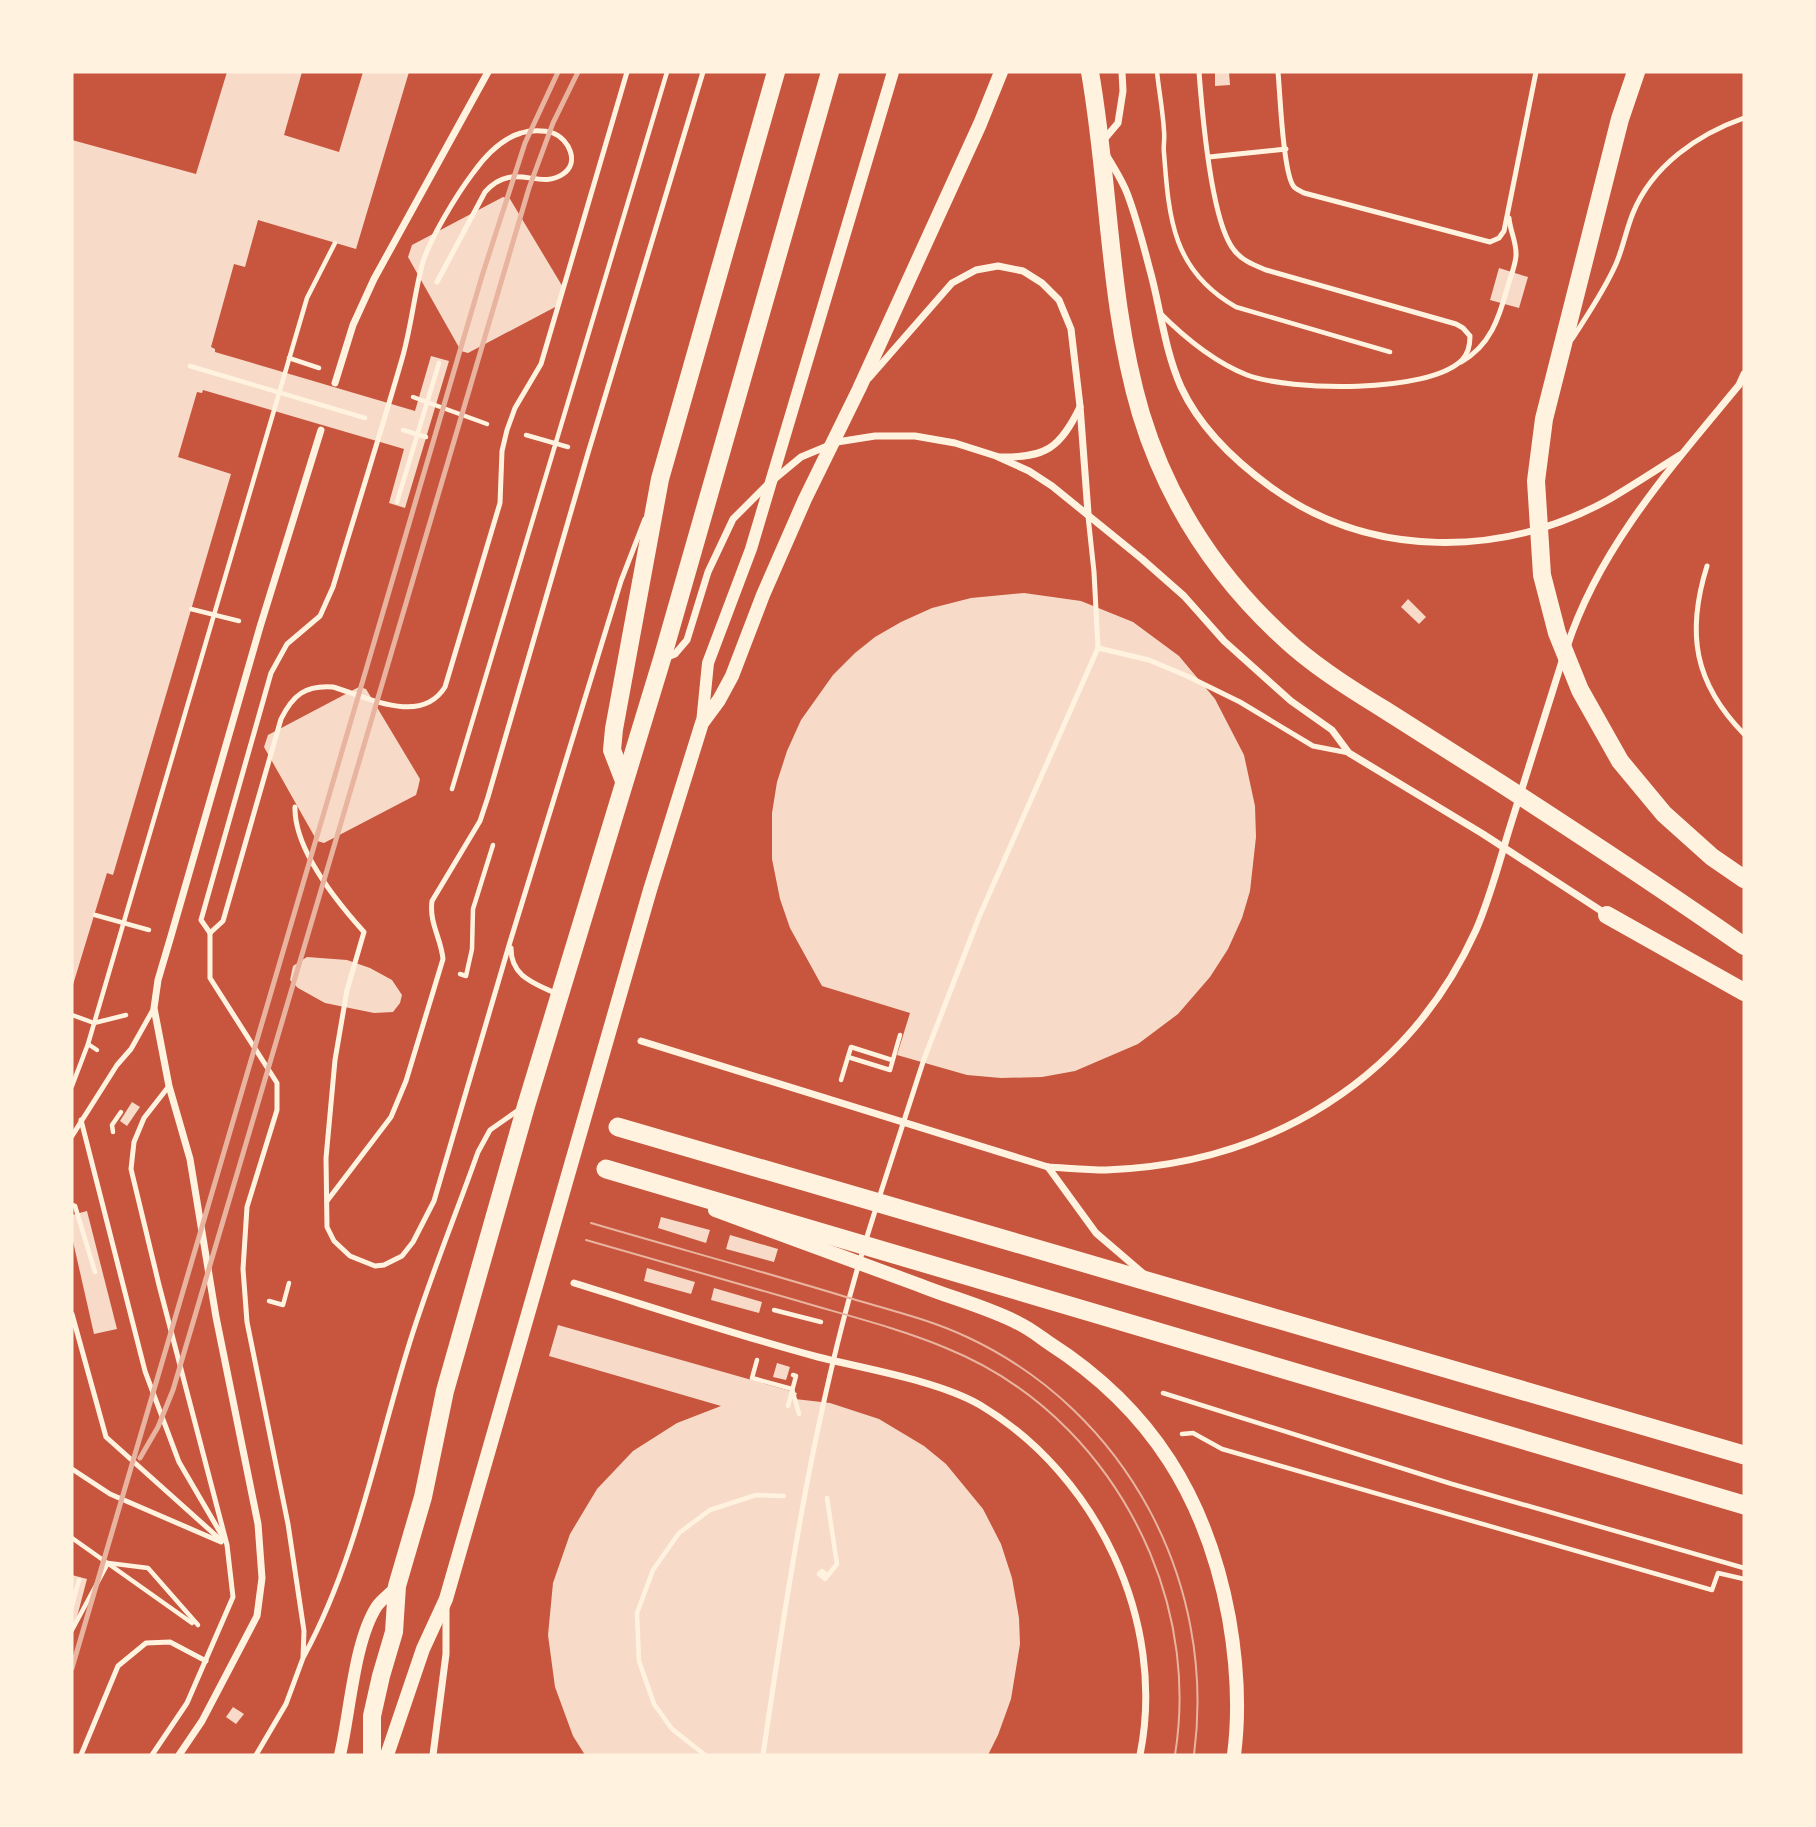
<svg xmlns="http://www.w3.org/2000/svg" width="1816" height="1827" font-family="Lora,serif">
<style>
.building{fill:#f7dbc8}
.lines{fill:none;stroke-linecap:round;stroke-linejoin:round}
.path{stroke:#fff3e0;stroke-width:4.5}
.service{stroke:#fff3e0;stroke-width:5}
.minor{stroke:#fff3e0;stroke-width:7}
.tertiary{stroke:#fff3e0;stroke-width:12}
.secondary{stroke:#fff3e0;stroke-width:14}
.primary{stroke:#fff3e0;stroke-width:18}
.trunk{stroke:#fff3e0;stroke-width:19}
.tram{stroke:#e9b49f;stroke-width:2}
.rail{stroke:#e9b49f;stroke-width:5}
</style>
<rect width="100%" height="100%" fill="#c8553d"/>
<g class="building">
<path d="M227,72H302L284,135L339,152L363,72H409L356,249L258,220L245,267L234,264L211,347L215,349V352L415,411L431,356L449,361L405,508L389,503L404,449L203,390L202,393L197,392L178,457L231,474L113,875L107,873L72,988V140L196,174Z"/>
<path d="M1215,72H1229L1230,85L1215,86Z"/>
<path d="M503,197L510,199L564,289L559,305L468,353L461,351L408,257L412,245Z"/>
<path d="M1499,268L1528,277L1519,308L1490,300Z"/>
<path d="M1024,593L1081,601L1133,622L1179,656L1215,699L1244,755L1255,806L1256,837L1250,891L1242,918L1228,949L1210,977L1178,1014L1138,1044L1075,1071L1042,1077L1001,1078L967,1075L897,1055L910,1013L822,986L790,928L780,899L772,859V813L777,782L787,751L801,720L833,675L855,653L875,637L901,622L932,608L971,598Z"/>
<path d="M1408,599L1426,617L1419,624L1401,607Z"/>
<path d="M359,687L366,689L420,779L418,788L416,795L324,843L317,841L264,747L268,735Z"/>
<path d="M307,957L347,960L370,968L392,980L402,995L400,1003L393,1012L374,1013L325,1003L298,988L290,980L293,966Z"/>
<path d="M132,1102L140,1107L127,1126L120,1121Z"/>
<path d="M87,1211L117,1329L94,1334L72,1237V1215Z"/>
<path d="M661,1217L710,1230L706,1243L658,1228Z"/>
<path d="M730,1235L778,1249L774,1262L726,1249Z"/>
<path d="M647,1268L695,1282L691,1294L644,1281Z"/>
<path d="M714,1288L762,1302L759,1313L711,1300Z"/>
<path d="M558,1325L797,1393L795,1399L830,1403L879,1419L924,1446L946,1464L983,1509L1001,1544L1012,1578L1019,1618L1020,1644L1011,1699L998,1735L988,1755H585L573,1736L555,1687L548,1635L553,1583L570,1534L597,1489L633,1451L677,1423L721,1406L549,1356Z"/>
<path d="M777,1363L790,1367L786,1380L773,1377Z"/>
<path d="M72,1575L87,1579L73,1632H72Z"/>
<path d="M233,1707L244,1714L236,1724L226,1717Z"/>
</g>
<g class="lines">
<g class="path">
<path d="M1157,72C1159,91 1163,112 1164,131C1165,139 1163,146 1164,153C1169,220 1173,271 1236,307L1390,352"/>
<path d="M289,358L319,368"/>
<path d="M190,366L365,418"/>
<path d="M413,397L487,424"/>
<path d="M403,430L426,437"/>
<path d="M526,435L568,447"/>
<path d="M397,502L439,363"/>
<path d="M191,609L239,621"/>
<path d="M452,789L667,72"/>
<path d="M95,915L149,930"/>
<path d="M460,974L466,976L472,949L473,909L493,845"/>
<path d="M72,1015L94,1023L126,1015"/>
<path d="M88,1044L97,1050"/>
<path d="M848,1057L890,1070L900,1035"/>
<path d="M841,1080L851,1047L892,1060"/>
<path d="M72,1086L88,1044L307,298L335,243"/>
<path d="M113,1132L112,1125L121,1112"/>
<path d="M72,1205L75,1206L95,1272"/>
<path d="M269,1301L283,1305L289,1283"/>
<path d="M774,1310L821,1322"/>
<path d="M757,1360L752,1378L792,1389L799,1414"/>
<path d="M1163,1393L1452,1484L1744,1568"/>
<path d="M788,1406L796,1376L793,1375"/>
<path d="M1182,1434L1193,1433L1222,1449L1712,1590L1718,1573L1744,1579"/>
<path d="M72,1538L192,1623"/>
<path d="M827,1575L822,1571L819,1574L825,1579L837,1564L827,1498"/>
<path d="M72,1606L79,1580"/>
<path d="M72,1630L108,1563L148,1568L198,1625"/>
<path d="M705,1755L672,1729L654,1704L639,1661L637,1613L653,1570L679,1533L710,1510L756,1495L784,1496"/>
</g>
<g class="service">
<path d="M1278,72C1280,92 1283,174 1294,187C1297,190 1300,191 1304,193L1490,242L1499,238L1504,231L1536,72"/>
<path d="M1209,157L1286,149"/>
<path d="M1160,313C1185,338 1214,362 1247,375C1290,391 1428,394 1462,360C1468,354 1470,345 1470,336L1463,328L1456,324L1266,270C1254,265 1241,260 1234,250C1211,222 1202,111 1199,72"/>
<path d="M1572,339C1588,314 1604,291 1616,264C1623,248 1626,230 1633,213C1652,166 1698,134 1744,118"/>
<path d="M1461,362C1490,346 1499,318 1507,289C1510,278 1515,267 1516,256C1517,243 1510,231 1509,218"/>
<path d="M1707,566C1686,633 1694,683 1744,734"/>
<path d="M1098,648L1149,660L1187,676L1240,702L1313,746L1349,753"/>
<path d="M295,807C294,849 337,902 364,932L347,990L335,1060L326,1158L327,1227L334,1241L350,1256L375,1266L384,1265L402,1256L413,1242L434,1201L510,942L621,581L645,519"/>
<path d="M210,933L201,920L271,673L287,644L320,616L333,587C356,511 380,435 402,359C411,328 414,296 422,265C429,240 457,194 473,173C485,156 501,139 521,133C530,130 544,130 553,133C569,139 580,163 563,174C539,191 513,160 485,192L437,282"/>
<path d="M511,948C511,977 534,983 557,994"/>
<path d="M81,1120L145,1371L179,1462L224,1539"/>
<path d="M72,1136L117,1065L131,1049L154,1008"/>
<path d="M879,1198L924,1059L979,917L1098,648L1094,572L1088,516"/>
<path d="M327,1201L391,1117L406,1081L443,959C441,938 429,923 432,901L480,821L488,797L588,453L703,72"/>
<path d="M72,1314L106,1437L222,1541"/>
<path d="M72,1469L110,1494L221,1542"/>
<path d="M304,1656C356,1560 376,1451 408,1348C428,1282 455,1217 478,1152L490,1130L520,1109"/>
<path d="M81,1755L118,1666L146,1643L170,1642L206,1661"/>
<path d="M152,1755L187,1703L233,1597L227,1545L159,1285L131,1169L134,1142L144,1118L169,1086"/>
<path d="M256,1755L286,1704L303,1658L304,1631L288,1524L247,1322L243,1269L247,1207L277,1110V1083L210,978V933L223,921L281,719C293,695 305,685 333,687C367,697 421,726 445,687L500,503L502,451L507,430L515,408L541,364L627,72"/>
<path d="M763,1755C790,1570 818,1386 876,1208"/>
</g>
<g class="minor">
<path d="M1102,142L1118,123L1123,91L1122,72"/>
<path d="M1107,156C1114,168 1122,180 1127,193C1137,219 1144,248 1151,274C1161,312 1165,351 1181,387C1200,428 1236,462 1272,488C1371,559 1502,558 1608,500C1632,486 1656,470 1680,455"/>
<path d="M869,378L952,283L976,270L998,266L1023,271L1042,283L1059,300L1071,329L1080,406L1088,513"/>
<path d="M335,383L353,325L374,279L488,72"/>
<path d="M1000,457C1046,458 1060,448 1080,407"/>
<path d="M1567,647C1599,547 1674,464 1739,385L1744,374"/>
<path d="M665,658L675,654L687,640L708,572L733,519L766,486L801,457L837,442L875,436H915L955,443L996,456L1029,471L1052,486L1142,559L1184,596L1224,641L1291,701L1332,730L1349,753L1483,834L1606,914"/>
<path d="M641,1041L1048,1167C1067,1168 1087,1170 1106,1170C1269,1164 1408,1080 1476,930C1490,898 1499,863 1509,830C1527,772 1545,715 1563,658"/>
<path d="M1048,1167L1096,1233L1145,1275"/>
<path d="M574,1283C655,1308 736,1335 818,1357C866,1369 939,1381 980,1405C1097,1475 1167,1621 1140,1755"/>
<path d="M179,1755L202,1721L257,1616L262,1578L258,1524L216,1317L190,1159L169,1086L154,1008L158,980L171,936L260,627L321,430"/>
<path d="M433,1755L446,1654V1606"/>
</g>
<g class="tertiary">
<path d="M702,723L708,663L751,549L893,72"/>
<path d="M340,1755C350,1713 354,1641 377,1606C382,1599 391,1593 397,1586"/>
</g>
<g class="secondary">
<path d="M715,1210C783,1235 851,1260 919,1285C951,1298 987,1307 1018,1323C1029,1328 1039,1336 1049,1343C1152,1409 1207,1499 1229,1618C1237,1664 1240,1709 1234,1755"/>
<path d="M387,1755L423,1649L446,1599L650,890L702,723L719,700L732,676L763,595L805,499L859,389L980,124L1001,72"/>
</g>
<g class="primary">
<path d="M1090,72C1110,185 1108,303 1141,414C1169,506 1222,584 1294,647C1322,671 1354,691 1385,710C1424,735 1462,759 1500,783C1582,836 1664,890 1744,946"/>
<path d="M1636,72L1620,119L1544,419L1536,481L1542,575L1557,633L1580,690L1620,761L1664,814L1712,857L1744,879"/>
<path d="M624,781L612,750L614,729L660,479L776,72"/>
<path d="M1607,915L1744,992"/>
<path d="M372,1755V1716L381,1676L394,1632L397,1586L423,1497L445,1391L526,1106L662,659L830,72"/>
</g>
<g class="trunk">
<path d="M618,1127L1744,1455"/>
<path d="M606,1169L1744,1505"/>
</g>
<g class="tram">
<path d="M591,1223C676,1248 761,1271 846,1297C886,1309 929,1319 967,1337C1126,1411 1217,1582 1194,1755"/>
<path d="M586,1240C655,1260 725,1280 795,1300C845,1315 898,1328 946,1348C1040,1386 1111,1461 1150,1553C1177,1617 1186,1687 1175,1755"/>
</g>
<g class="rail">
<path d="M140,1458L158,1427L173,1390L529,188L553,123L578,72"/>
<path d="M72,1668L482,276L525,143L558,72"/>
</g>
</g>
<rect width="1816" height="1827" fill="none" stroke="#fff3e0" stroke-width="147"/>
</svg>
